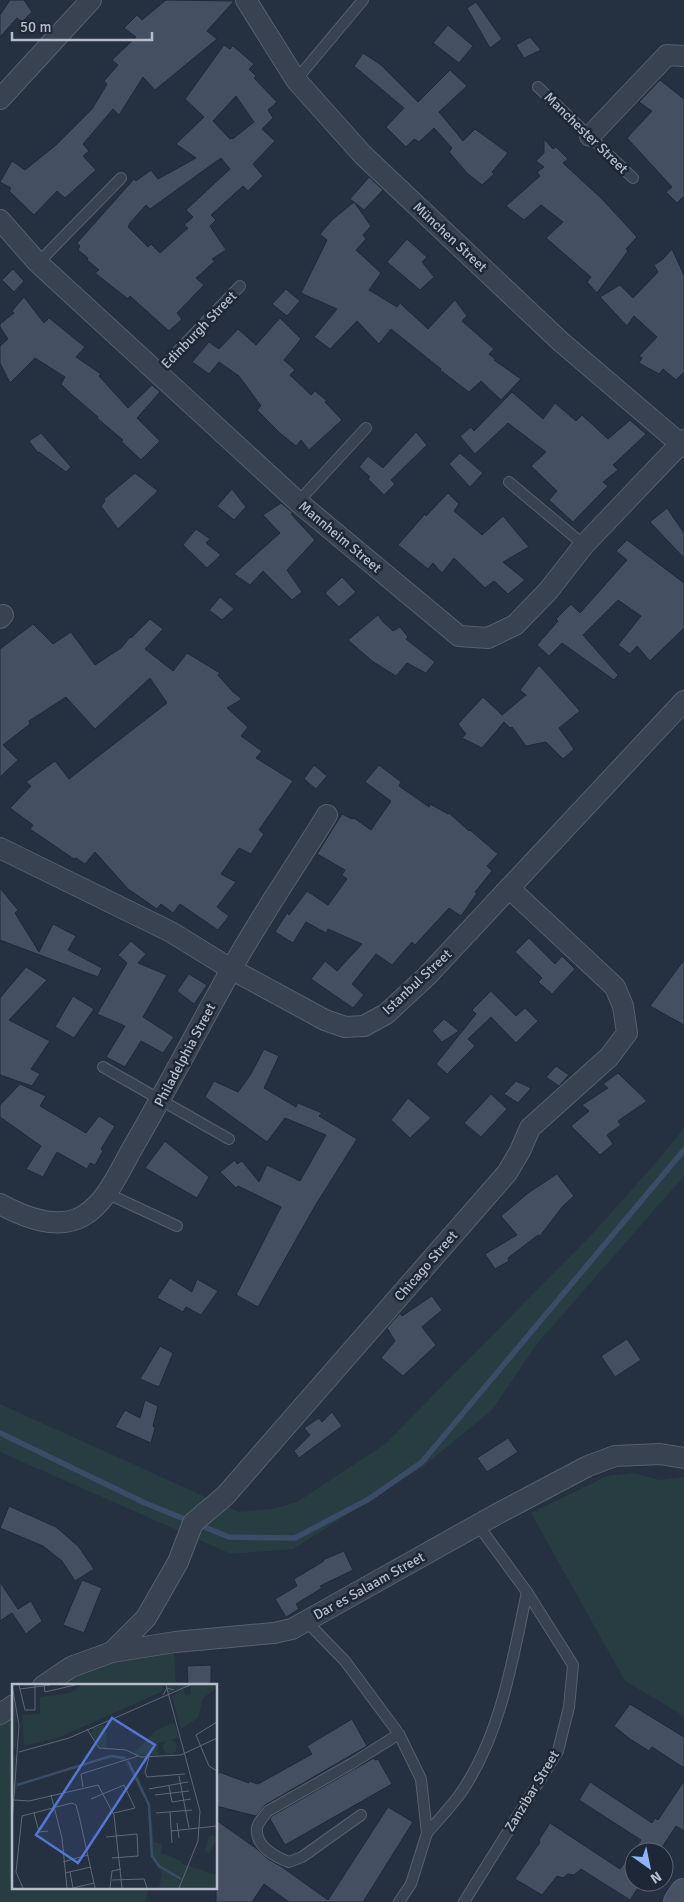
<svg xmlns="http://www.w3.org/2000/svg" width="684" height="1902" font-family="Signika,sans-serif">
<style>
.green{fill:#273d41}
.lines{fill:none;stroke-linecap:round;stroke-linejoin:round}
.stream{stroke:#3b4c69;stroke-width:5.5}
.building{fill:#445062;stroke:#202937;fill-rule:evenodd}
.lane-casing{stroke:#57606d;stroke-width:12}
.street-casing{stroke:#57606d;stroke-width:22}
.secondary-casing{stroke:#57606d;stroke-width:30}
.lane{stroke:#394250;stroke-width:10}
.street{stroke:#394250;stroke-width:20}
.secondary{stroke:#475163;stroke-width:28}
.labels{text-anchor:middle;dominant-baseline:central;stroke-width:5;stroke-linejoin:round;paint-order:stroke}
.street-label{font-size:14px;fill:#b6bdca;stroke:#1e2735}
.inset-river{fill:none;stroke:#3b4c69;stroke-width:2.5}
.inset-road{fill:none;stroke:#5f6877;stroke-width:1}
.view{fill:#5375d3;fill-opacity:0.15;stroke:#5375d3;stroke-width:2.5}
.inset-edge{fill:none;stroke:#b6bdca;stroke-width:2.5}
</style>
<rect width="100%" height="100%" fill="#253040"/>
<g class="green">
<path d="M684,1128V1176L537,1344L492,1410L424,1466L293,1549L231,1554L0,1452V1404L239,1512L272,1509L297,1502L385,1444L594,1232L658,1160Z"/>
<path d="M633,1473L660,1480L684,1477V1716L625,1681L531,1513L607,1476Z"/>
<path d="M174,1647L176,1686H47L72,1670Z"/>
<path d="M14,1709V1888H149L145,1902H0V1718Z"/>
</g>
<g class="lines">
<path class="stream" d="M0,1433L145,1503L229,1537L295,1538L369,1499L422,1462L684,1150"/>
</g>
<g class="building">
<path d="M10,0H24L32,12L22,22L17,18L0,37V15Z"/>
<path d="M166,0L234,1L207,31L217,39L155,90L143,77L119,115L113,109L83,144L89,151L83,156L96,170L65,198L57,191L34,215L9,191L11,188L0,182L12,161L25,170L56,145L92,109L107,84L104,81L118,65L112,60L136,37L124,28L137,15L142,20Z"/>
<path d="M476,2L502,39L490,48L467,8Z"/>
<path d="M448,25L473,46L459,63L433,43Z"/>
<path d="M530,37L541,50L524,58L516,45Z"/>
<path d="M224,45L230,49L233,46L254,64L249,69L256,76L254,78L277,102L268,110L273,118L262,129L275,141L253,164L263,176L248,191L243,186L211,215L216,220L210,226L226,250L212,259L215,261L196,278L204,285L177,313L182,319L169,331L130,296L128,299L95,273L99,270L87,260L88,258L78,250L80,246L77,243L134,179L136,181L151,170L158,179L196,158L176,144L204,117L185,99ZM236,96L254,122L234,138L230,139L213,121ZM221,158L230,169L186,210L193,217L184,225L188,228L160,253L151,244L148,247L128,227L130,223L146,205L150,209Z"/>
<path d="M363,53L381,65L418,102L450,70L467,86L439,112L463,141L475,129L508,153L492,172L494,174L482,185L467,173L449,152L452,148L434,128L419,142L414,139L406,147L386,127L404,108L354,66Z"/>
<path d="M660,80L684,99V199L683,197L677,203L666,192L672,187L627,138L652,111L639,102Z"/>
<path d="M544,139L553,149L556,147L568,159L563,163L602,199L637,237L626,249L628,251L597,293L587,282L591,277L546,238L563,222L541,205L524,220L506,206L540,176L537,172L544,167L536,161L544,153Z"/>
<path d="M369,177L383,190L364,210L350,199Z"/>
<path d="M354,202L371,226L363,235L366,239L356,250L381,273L369,290L397,307L400,303L428,329L455,300L467,316L462,321L494,349L489,354L495,359L494,360L521,379L501,400L481,381L469,392L440,370L441,369L391,329L379,344L357,321L330,349L314,337L337,309L301,293L327,240L320,234L332,220Z"/>
<path d="M407,239L427,257L422,262L434,277L420,290L387,262Z"/>
<path d="M672,249L684,275V372L676,380L663,369L659,374L639,363L642,358L639,356L657,337L634,316L627,326L600,297L620,285L633,298L658,272L654,265L662,260Z"/>
<path d="M13,269L24,281L14,292L2,280Z"/>
<path d="M286,289L300,301L287,316L272,304Z"/>
<path d="M24,297L44,323L49,318L85,347L76,357L101,374L99,376L128,408L152,385L160,392L137,418L160,441L141,460L121,441L123,440L97,418L98,417L70,393L61,384L65,377L35,358L10,383L0,363V346L8,339L0,327V324L14,313L12,311Z"/>
<path d="M280,318L301,339L284,360L295,370L290,375L311,395L315,391L327,401L325,402L342,420L309,450L301,440L296,446L281,434L257,410L261,406L239,376L219,362L209,374L192,362L209,342L219,349L238,329L256,345Z"/>
<path d="M512,392L543,419L555,403L576,421L582,415L608,439L630,420L646,434L613,465L618,470L603,482L608,486L573,522L549,500L557,491L531,466L546,452L508,423L475,454L460,436L471,427L474,431Z"/>
<path d="M416,432L427,445L391,480L395,484L384,495L368,479L370,477L359,467L368,456L383,468Z"/>
<path d="M41,433L71,467L66,472L39,452L38,453L29,441Z"/>
<path d="M460,453L483,473L470,487L449,464Z"/>
<path d="M135,473L158,491L118,529L101,506L105,501L104,499Z"/>
<path d="M232,489L246,507L234,520L217,506Z"/>
<path d="M448,493L459,504L454,511L482,535L503,516L529,547L503,562L525,580L508,594L494,581L485,588L454,558L442,573L433,563L428,569L398,545L425,514L426,516Z"/>
<path d="M281,503L293,513L291,514L315,540L287,570L302,592L292,600L263,571L250,585L234,574L280,533L263,515Z"/>
<path d="M667,508L684,533V558L650,522Z"/>
<path d="M196,529L210,539L206,543L221,555L207,568L183,545Z"/>
<path d="M627,540L684,583V628L650,661L637,646L630,654L618,645L641,616L618,600L583,635L618,675L614,680L562,643L549,656L537,645L558,621L556,619L571,604L580,613L627,560L616,551Z"/>
<path d="M342,577L356,592L339,607L325,593Z"/>
<path d="M220,597L234,609L222,620L209,610Z"/>
<path d="M378,615L383,622L393,631L400,627L408,637L406,639L435,662L426,673L407,663L396,676L372,661L348,640Z"/>
<path d="M150,619L163,629L145,649L173,671L187,653L220,673L218,675L233,692L242,699L227,708L248,727L241,736L262,751L256,758L293,781L259,830L264,834L251,854L239,848L221,874L236,882L217,907L229,916L218,930L180,904L173,913L161,904L157,909L128,889L95,852L85,864L76,858L74,859L30,829L33,825L10,808L31,786L26,782L55,761L69,779L167,703L150,678L95,729L66,697L29,721L30,724L3,745L18,760L0,777V649L33,624L53,644L71,632L95,665L121,648L130,637L131,638Z"/>
<path d="M539,665L580,711L559,728L574,749L563,759L546,742L526,746L512,727L510,728L504,722L482,748L462,738L466,734L458,724L483,697L502,715L526,695L520,690Z"/>
<path d="M314,765L327,776L316,789L304,779Z"/>
<path d="M379,765L401,782L399,786L429,807L430,804L448,814L449,813L469,831L470,830L498,854L487,866L492,871L475,892L477,893L461,916L449,908L415,945L412,942L392,965L376,954L352,984L364,995L353,1008L311,979L325,961L337,971L362,944L328,929L326,933L306,922L293,943L275,932L287,913L289,915L307,891L328,905L347,879L342,875L345,870L317,854L342,814L352,819L354,818L371,830L391,801L365,782Z"/>
<path d="M0,888L18,910L15,913L39,952L53,924L76,936L68,950L102,968L98,977L0,940Z"/>
<path d="M529,938L555,964L562,956L575,969L552,994L538,982L542,978L515,952Z"/>
<path d="M131,941L146,954L138,963L167,975L143,1017L174,1037L163,1053L141,1041L125,1067L106,1057L125,1026L97,1014L127,963L118,955Z"/>
<path d="M684,960V1025L650,1006Z"/>
<path d="M26,967L47,980L9,1020L50,1041L31,1069L40,1074L32,1086L0,1075V998Z"/>
<path d="M189,974L207,985L194,1004L177,991Z"/>
<path d="M491,991L516,1016L525,1008L538,1021L516,1043L491,1017L468,1039L475,1046L447,1074L436,1064L476,1014L472,1010Z"/>
<path d="M73,996L94,1009L74,1038L55,1027Z"/>
<path d="M444,1019L459,1031L442,1042L432,1031Z"/>
<path d="M264,1049L279,1056L264,1088L296,1107L298,1103L322,1113L319,1116L357,1139L315,1206L258,1307L236,1295L281,1207L238,1186L236,1188L220,1172L235,1160L237,1164L242,1161L259,1182L267,1165L300,1181L326,1135L285,1118L267,1142L205,1097L214,1081L238,1092L251,1074Z"/>
<path d="M556,1066L569,1075L559,1086L546,1077Z"/>
<path d="M618,1073L647,1101L618,1121L621,1125L607,1135L613,1144L600,1155L571,1126L589,1111L582,1105L608,1088L603,1084Z"/>
<path d="M516,1081L531,1088L518,1103L504,1094Z"/>
<path d="M20,1084L46,1096L40,1106L86,1133L99,1116L115,1126L101,1149L103,1151L95,1165L90,1163L87,1169L57,1152L43,1177L26,1169L41,1146L0,1117V1105Z"/>
<path d="M491,1094L507,1109L481,1137L464,1123Z"/>
<path d="M408,1098L431,1118L410,1138L391,1120Z"/>
<path d="M165,1141L209,1177L197,1198L145,1168Z"/>
<path d="M557,1174L574,1196L563,1206L540,1236L538,1235L508,1258L509,1261L495,1269L485,1254L517,1235L501,1216L528,1193Z"/>
<path d="M170,1278L192,1292L197,1279L218,1291L201,1315L186,1307L183,1312L157,1298Z"/>
<path d="M432,1296L442,1310L422,1327L436,1345L403,1376L381,1358L395,1341L387,1328L400,1313L402,1316Z"/>
<path d="M627,1339L641,1360L615,1377L601,1356Z"/>
<path d="M160,1346L173,1353L159,1387L140,1379Z"/>
<path d="M145,1400L158,1406L153,1426L155,1428L151,1443L115,1427L125,1410L140,1418Z"/>
<path d="M332,1412L342,1426L299,1458L294,1451L310,1435L304,1428L319,1418L322,1422Z"/>
<path d="M508,1438L518,1452L487,1472L477,1458Z"/>
<path d="M9,1506L56,1527L78,1546L94,1569L75,1581L62,1561L43,1546L0,1528Z"/>
<path d="M344,1551L353,1570L320,1586L322,1588L296,1604L299,1609L286,1617L275,1599L297,1586L294,1579L324,1561L323,1560Z"/>
<path d="M82,1580L102,1588L84,1633L63,1625Z"/>
<path d="M0,1582L18,1609L31,1601L42,1621L26,1634L12,1613L0,1621Z"/>
<path d="M211,1665V1686H188L187,1666Z"/>
<path d="M630,1704L684,1737V1768L652,1747L649,1751L630,1739L614,1726Z"/>
<path d="M352,1719L367,1746L265,1805L256,1816L216,1806V1780L219,1772L249,1783V1781L258,1784L312,1754L307,1746Z"/>
<path d="M374,1758L375,1760L378,1759L392,1784L285,1845L270,1819L272,1816Z"/>
<path d="M684,1781V1831L676,1826L659,1852H634V1882L641,1883L630,1900L581,1869L574,1875L568,1874L563,1878L557,1876L542,1895L515,1879L540,1842L539,1840L550,1823L620,1869L641,1840L579,1800L590,1782L652,1823L655,1818L658,1820Z"/>
<path d="M388,1807L413,1822L363,1902H289L264,1884L252,1902H216V1820L257,1849L268,1859L282,1867L328,1900Z"/>
</g>
<g class="lines">
<defs>
<g id="lane">
<path d="M296,80L363,0"/>
<path d="M538,87L633,178"/>
<path d="M38,263L121,178"/>
<path d="M157,373L240,286"/>
<path d="M509,482L584,545"/>
<path d="M298,502L366,428"/>
<path d="M103,1067L229,1139"/>
<path d="M106,1193L177,1226"/>
<path d="M306,1621L345,1661L399,1734L421,1779L427,1833L411,1884L399,1902"/>
<path d="M361,1815L302,1857L289,1862C275,1857 255,1846 257,1828C258,1822 264,1816 268,1811L351,1764L399,1734"/>
<path d="M427,1833C440,1818 456,1802 466,1785C502,1728 513,1657 527,1592"/>
<path d="M464,1902L558,1751L569,1707L573,1665L527,1592L478,1525"/>
</g>
<g id="street">
<path d="M246,0L296,80L363,155L560,341L684,447"/>
<path d="M0,99L91,0"/>
<path d="M590,136L667,55L684,56"/>
<path d="M0,220L38,263L298,502L459,636L488,638L515,625L548,591L584,545L684,440"/>
<path d="M0,618L3,615"/>
<path d="M0,848L171,932L231,969L325,1020L345,1027L364,1026L386,1014L427,976L684,701"/>
<path d="M0,1204C24,1217 57,1231 83,1216C106,1203 119,1172 132,1149C166,1091 197,1030 231,970C260,917 295,867 327,815"/>
<path d="M112,1652L146,1618L178,1562L193,1523L225,1496L507,1173L520,1151L530,1128L609,1057L627,1033L623,1006L615,987L509,888"/>
<path d="M43,1686L71,1667L112,1652L175,1642L274,1633L292,1629L497,1514L588,1466L615,1456L660,1454L684,1458"/>
<path d="M0,1714L14,1705"/>
</g>
<path id="secondary" d="M678,1902L684,1893"/>
</defs>
<use href="#lane" class="lane-casing"/>
<use href="#street" class="street-casing"/>
<use href="#secondary" class="secondary-casing"/>
<use href="#lane" class="lane"/>
<use href="#street" class="street"/>
<use href="#secondary" class="secondary"/>
</g>
<g class="labels">
<g class="street-label">
<text transform="translate(586 133) rotate(44)">Manchester Street</text>
<text transform="translate(450 237) rotate(43)">München Street</text>
<text transform="translate(199 330) rotate(-46)">Edinburgh Street</text>
<text transform="translate(340 537) rotate(40)">Mannheim Street</text>
<text transform="translate(417 982) rotate(-43)">Istanbul Street</text>
<text transform="translate(185 1055) rotate(-62)">Philadelphia Street</text>
<text transform="translate(426 1266) rotate(-49)">Chicago Street</text>
<text transform="translate(369 1586) rotate(-29)">Dar es Salaam Street</text>
<text transform="translate(532 1791) rotate(-59)">Zanzibar Street</text>
</g>
</g>
<g transform="translate(12 1684)">
<rect width="205" height="205" fill="#253040"/>
<path d="M70,1H150L151,4L149,8L48,53L12,62L10,31L28,30V13L58,9ZM154,1H205V4L191,14L186,34L169,45L160,12L171,5L174,12L179,10L178,2L156,9ZM0,6L5,30L4,64L0,66ZM162,38L167,54L146,59L147,72L122,70L143,47ZM91,41L95,50L94,64L88,63L79,50L81,44ZM151 63a7 7 0 1 1 14 0a7 7 0 1 1-14 0ZM0,70L6,75L4,97L7,99L38,92L93,72L114,74L126,91L138,122L142,158L150,160L149,169L169,177L170,180L205,191V204H147L150,190L138,170L136,120L112,76L101,74L79,79L6,102L0,121ZM197,152L202,151L205,155L197,170L193,166Z" fill="#273d41"/>
<path class="inset-river" d="M116,77L137,121L140,172L147,182L169,195M5,101L99,72L113,74"/>
<path class="inset-road" d="M7,1L13,26H23V1M32,1L33,8L63,1M154,1L188,127L186,157L167,204M8,5L38,1M151,11L155,4L162,6M205,38L184,51L197,82L205,87M75,45L87,64L114,66L129,73L169,71L205,54M7,68L57,54L178,1M137,73L133,88L135,93L173,90M167,92L177,144M157,102L160,118L179,115M71,103L69,90L126,72M137,105L176,98M39,111L50,154L55,204M143,111L177,107M79,115L112,101L123,124L102,129M2,116L17,117L86,101L102,131L110,204M158,128L160,159M22,129L27,148L36,147M144,129L180,126M165,139L167,154M0,140L7,41L0,1M159,147L205,142M94,153L125,150L126,172L100,174M51,178L76,171M58,188L61,204M53,189L79,183M100,196L132,195L135,204M11,204L4,188L10,132L60,119L64,121L68,136L83,204M61,204L82,199M98,204L100,187L109,185"/>
<path class="view" d="M100,34L143,61L66,179L24,151Z"/>
<rect width="205" height="205" class="inset-edge"/>
</g>
<g transform="translate(649 1867) rotate(147)"><circle r="24" fill="#1e2735" stroke="#5b6371"/>
<path d="M0-4L9 19L0 12L-9 19Z" fill="#8db3f8"/>
<text y="-8" font-size="14" font-weight="bold" text-anchor="middle" fill="#b6bdca">N</text>
</g>
<path d="M12 32v8h140v-8" fill="none" stroke="#b6bdca" stroke-width="2.5"/>
<text x="20" y="32" font-size="15" fill="#b6bdca" stroke="#1e2735" stroke-width="4" paint-order="stroke">50 m</text>
</svg>
